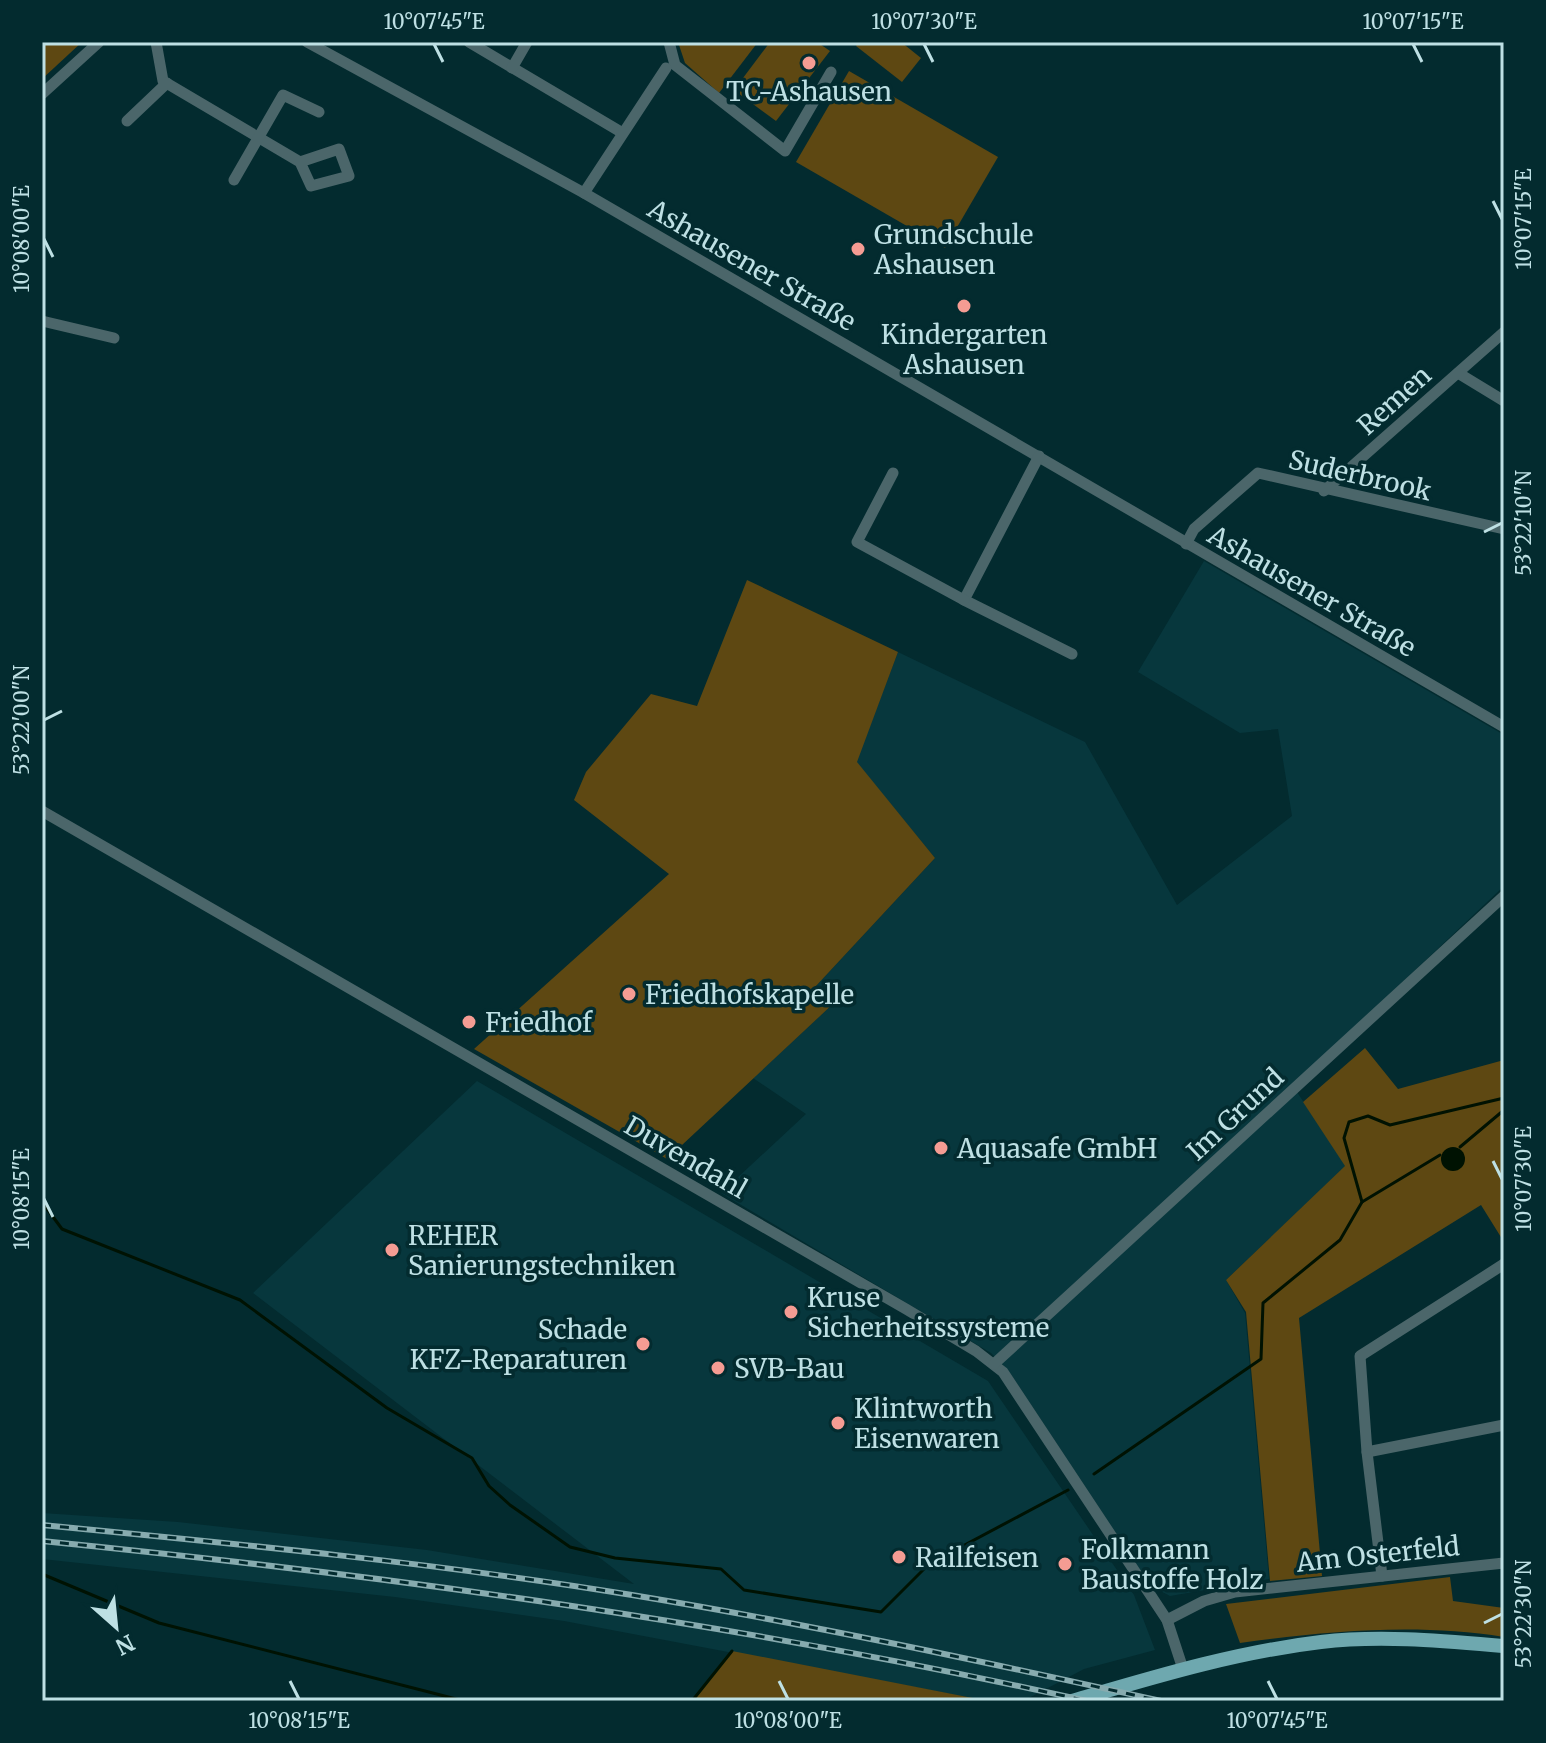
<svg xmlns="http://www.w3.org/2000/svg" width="1546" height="1743" font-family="Merriweather,serif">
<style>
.built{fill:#07373d}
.green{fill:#5e4812}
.water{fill:#001202}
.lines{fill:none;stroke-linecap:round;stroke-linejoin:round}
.stream{stroke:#001202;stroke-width:3}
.minor{stroke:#4b666a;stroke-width:11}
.major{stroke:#6ea8af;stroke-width:14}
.rail-casing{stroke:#87abaf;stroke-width:6}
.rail{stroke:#032b2f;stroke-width:3;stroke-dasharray:9;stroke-linecap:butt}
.ticks{fill:none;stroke:#bee0e4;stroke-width:3}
.poi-dot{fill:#f59c93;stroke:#032b2f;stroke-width:3}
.labels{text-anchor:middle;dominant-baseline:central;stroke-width:7;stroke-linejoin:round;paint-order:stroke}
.poi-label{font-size:26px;fill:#bee0e4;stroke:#032b2f;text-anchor:start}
.street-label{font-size:26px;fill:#bee0e4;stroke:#032b2f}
.neatline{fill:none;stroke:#bee0e4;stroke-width:3}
.ticks-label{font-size:20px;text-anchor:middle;fill:#bee0e4}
</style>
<rect width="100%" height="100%" fill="#032b2f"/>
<g class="built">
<path d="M1204,561L1504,735V886L1293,1086L1346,1166L1226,1280L1245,1313L1269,1579L1170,1596L1151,1586L1008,1370L991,1353L721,1193L806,1114L753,1078L834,1003L816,986L935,858L856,762L898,652L1085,742L1177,905L1292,816L1278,729L1240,733L1138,672Z"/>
<path d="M477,1081L988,1381L1134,1595L1155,1650L1084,1669L1023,1701H988L564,1621L395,1597L42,1559V1513L178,1522L427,1550L634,1584L253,1293Z"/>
</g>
<g class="green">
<path d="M42,42H82L42,79Z"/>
<path d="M678,42H758L719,93L685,63Z"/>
<path d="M770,42H817L830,51L776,121L734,90Z"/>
<path d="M859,42H901L921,58L902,82L856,46Z"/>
<path d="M849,71L998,157L945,248L796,162Z"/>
<path d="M747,580L898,652L857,762L935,858L816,986L834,1003L667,1159L474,1049L669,874L574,800L586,772L651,694L697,706Z"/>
<path d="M1365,1048L1398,1089L1504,1060V1242L1481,1205L1299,1318L1322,1576L1270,1581L1246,1312L1226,1280L1345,1166L1303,1102Z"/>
<path d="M1450,1577L1453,1601L1504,1608V1637C1417,1623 1327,1631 1240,1643L1226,1604Z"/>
<path d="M732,1651L988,1701H692Z"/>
</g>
<circle class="water" cx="1453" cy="1159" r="12"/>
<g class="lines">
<g class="stream">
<path d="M1460,1147L1504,1110"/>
<path d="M42,1202L62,1229L240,1300L387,1408L472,1458L489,1486L510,1505L570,1547L615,1558L721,1569L744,1590L881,1612L929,1564L1068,1490"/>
<path d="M1362,1202L1440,1155"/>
<path d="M1094,1474L1261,1359L1263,1303L1340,1240L1362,1202L1344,1138L1349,1122L1368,1116L1390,1125L1504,1098"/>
<path d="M42,1574L159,1623L464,1701"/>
<path d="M692,1701L732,1651"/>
</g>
<g class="minor">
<path d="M156,42L163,81L300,162L311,186L349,176L339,149L300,162"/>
<path d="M307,42L584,193L1504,727"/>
<path d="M469,42L621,132"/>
<path d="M669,42L675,65L785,151L831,72"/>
<path d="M512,68L527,42"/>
<path d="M42,94L99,42"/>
<path d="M127,121L167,83"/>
<path d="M234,180L283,95L319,112"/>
<path d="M584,193L666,68"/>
<path d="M42,321L114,338"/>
<path d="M1458,373L1504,401"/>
<path d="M1039,456L964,600L1072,654"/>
<path d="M893,473L857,542L964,600"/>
<path d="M1324,491L1504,332"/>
<path d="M1186,544L1194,529L1258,473L1504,529"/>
<path d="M42,811L906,1309L976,1351L1003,1372L1167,1620L1183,1669"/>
<path d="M994,1364L1504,896"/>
<path d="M1367,1452L1504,1425"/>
<path d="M1382,1576L1367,1452L1360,1356L1504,1264"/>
<path d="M1167,1620L1204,1601L1235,1592L1504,1563"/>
</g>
<path class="major" d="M1072,1701C1154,1677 1236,1652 1321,1642C1381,1635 1444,1641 1504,1646"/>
<defs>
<g id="rail">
<path d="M42,1525C239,1544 436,1563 632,1595C809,1624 985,1662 1161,1701"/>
<path d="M42,1541C393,1576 743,1624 1087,1701"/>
</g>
</defs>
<use href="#rail" class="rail-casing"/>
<use href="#rail" class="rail"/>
</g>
<path class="ticks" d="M434,44L443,62M924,44L933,62M1413,44L1422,62M1493,201L1502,219M44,239L53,257M1484,532L1502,523M44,720L62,711M1493,1161L1502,1179M44,1199L53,1217M1484,1623L1502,1614M290,1681L299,1699M779,1681L788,1699M1268,1681L1277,1699"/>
<g class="poi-dot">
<circle cx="809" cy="63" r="8"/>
<circle cx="858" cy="249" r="8"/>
<circle cx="964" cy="306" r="8"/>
<circle cx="629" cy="994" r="8"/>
<circle cx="469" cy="1022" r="8"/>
<circle cx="941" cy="1148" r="8"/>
<circle cx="392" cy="1250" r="8"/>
<circle cx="791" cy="1312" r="8"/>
<circle cx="643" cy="1344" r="8"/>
<circle cx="718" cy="1368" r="8"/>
<circle cx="838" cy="1423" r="8"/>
<circle cx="899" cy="1557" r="8"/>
<circle cx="1065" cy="1564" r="8"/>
</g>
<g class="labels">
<g class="poi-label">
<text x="809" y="91" text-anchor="middle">TC-Ashausen</text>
<text x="874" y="234">Grundschule<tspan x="874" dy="30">Ashausen</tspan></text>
<text x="964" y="334" text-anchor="middle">Kindergarten<tspan x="964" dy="30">Ashausen</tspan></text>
<text x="645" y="994">Friedhofskapelle</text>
<text x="485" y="1022">Friedhof</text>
<text x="957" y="1148">Aquasafe GmbH</text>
<text x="408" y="1235">REHER<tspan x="408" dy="30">Sanierungstechniken</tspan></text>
<text x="807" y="1297">Kruse<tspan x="807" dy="30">Sicherheitssysteme</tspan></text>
<text x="627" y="1329" text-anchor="end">Schade<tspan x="627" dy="30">KFZ-Reparaturen</tspan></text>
<text x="734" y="1368">SVB-Bau</text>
<text x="854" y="1408">Klintworth<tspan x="854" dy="30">Eisenwaren</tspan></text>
<text x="1081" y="1549">Folkmann<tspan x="1081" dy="30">Baustoffe Holz</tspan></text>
<text x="915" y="1557">Railfeisen</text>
</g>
<g class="street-label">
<text transform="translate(752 265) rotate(30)">Ashausener Straße</text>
<text transform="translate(1394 400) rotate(-42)">Remen</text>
<text transform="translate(1360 475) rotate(13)">Suderbrook</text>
<text transform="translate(1312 591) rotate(30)">Ashausener Straße</text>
<text transform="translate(1235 1114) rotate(-43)">Im Grund</text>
<text transform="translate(686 1157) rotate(30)">Duvendahl</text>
<text transform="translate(1378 1554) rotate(-6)">Am Osterfeld</text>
</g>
</g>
<rect width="1546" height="1743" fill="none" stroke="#032b2f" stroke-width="88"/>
<g transform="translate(116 1627) rotate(153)" stroke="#032b2f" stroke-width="6" paint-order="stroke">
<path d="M0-6L14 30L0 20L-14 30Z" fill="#bee0e4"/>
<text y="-12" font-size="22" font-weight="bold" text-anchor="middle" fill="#bee0e4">N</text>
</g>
<rect x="44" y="44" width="1458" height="1655" class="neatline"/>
<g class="ticks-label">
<text x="434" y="29">10°07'45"E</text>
<text x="924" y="29">10°07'30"E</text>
<text x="1413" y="29">10°07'15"E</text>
<text transform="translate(1524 219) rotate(-90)" y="7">10°07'15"E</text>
<text transform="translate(22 239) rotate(-90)" y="7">10°08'00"E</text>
<text transform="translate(1524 523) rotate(-90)" y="7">53°22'10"N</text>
<text transform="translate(22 720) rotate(-90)" y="7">53°22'00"N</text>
<text transform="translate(1524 1179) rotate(-90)" y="7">10°07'30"E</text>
<text transform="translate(22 1199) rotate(-90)" y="7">10°08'15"E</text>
<text transform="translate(1524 1614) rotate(-90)" y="7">53°22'30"N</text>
<text x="299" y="1728">10°08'15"E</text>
<text x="788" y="1728">10°08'00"E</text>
<text x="1277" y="1728">10°07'45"E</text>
</g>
</svg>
